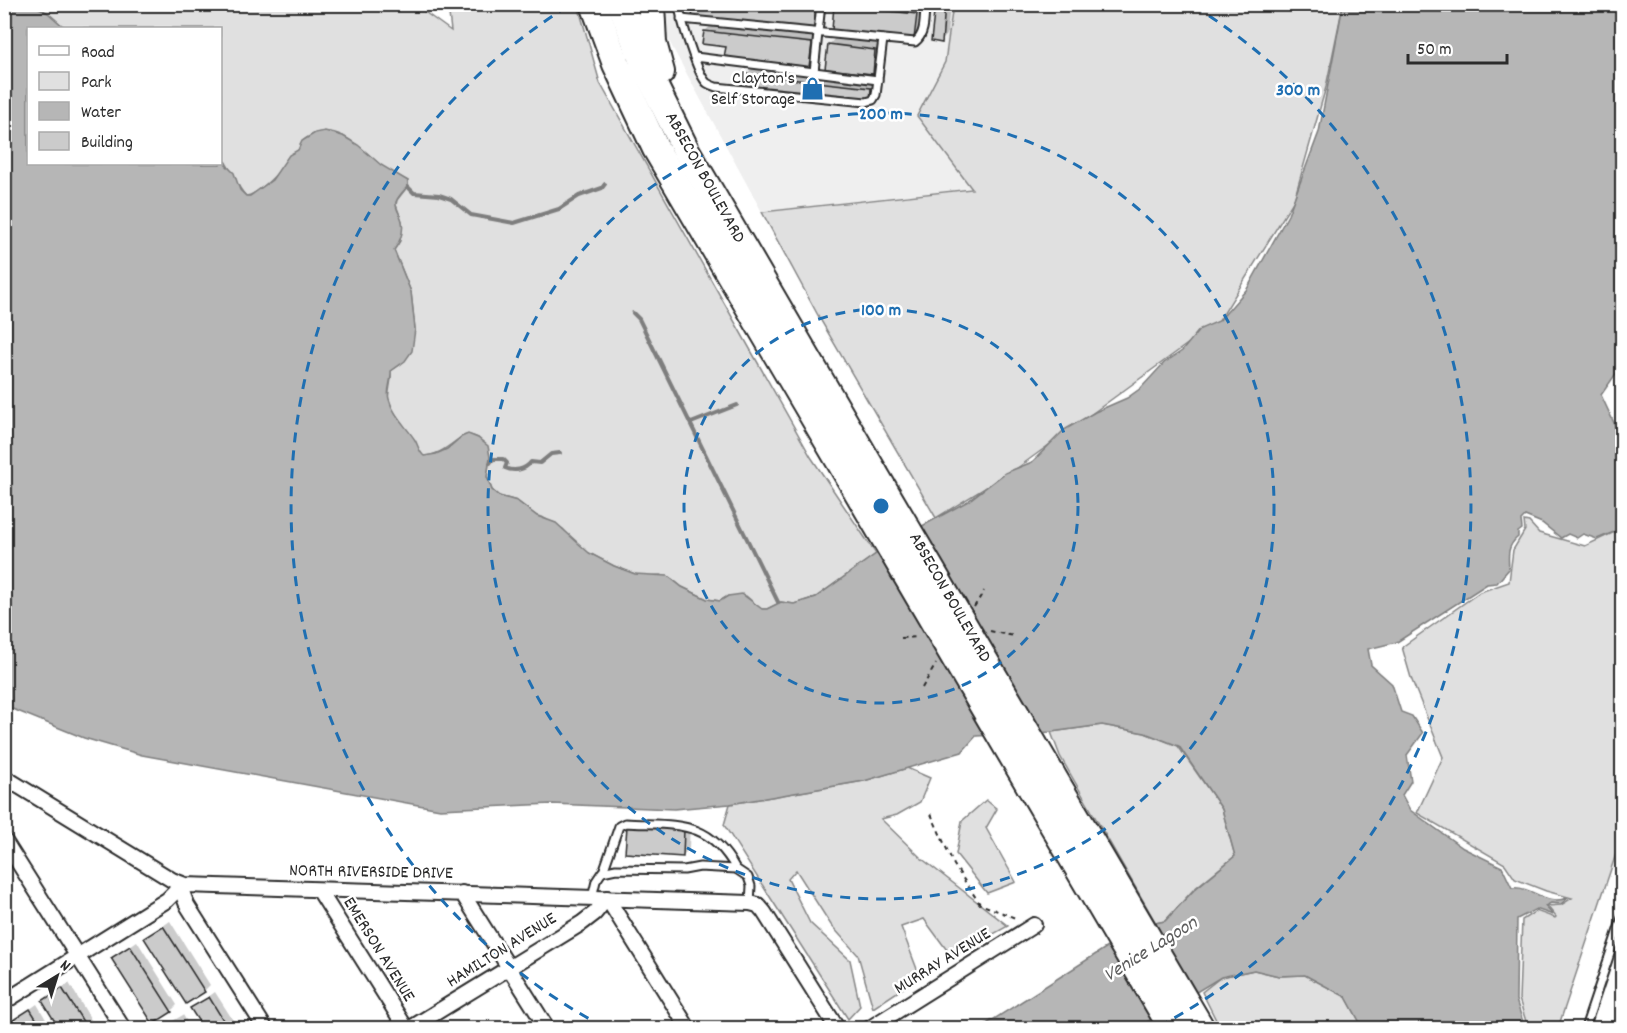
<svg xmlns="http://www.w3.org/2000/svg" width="1627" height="1033" font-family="Dekko,sans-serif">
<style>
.built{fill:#efefef}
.green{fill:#e0e0e0;stroke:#868686;stroke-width:1.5}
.water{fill:#b6b6b6;stroke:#7e7e7e;stroke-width:1.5}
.shadow{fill:#0003}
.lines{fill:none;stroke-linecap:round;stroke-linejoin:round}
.stream{stroke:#7e7e7e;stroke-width:4}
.building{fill:#cbcbcb;stroke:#2b2b2b;stroke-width:1.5}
.lane-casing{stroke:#2b2b2b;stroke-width:11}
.street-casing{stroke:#2b2b2b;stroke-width:18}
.highway-casing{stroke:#2b2b2b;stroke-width:30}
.path{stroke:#2b2b2b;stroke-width:2;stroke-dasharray:4.5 4.5;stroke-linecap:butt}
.lane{stroke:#fff;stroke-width:7}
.street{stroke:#fff;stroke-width:14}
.highway{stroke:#fff;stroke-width:26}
.highway-bridge-casing{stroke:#2b2b2b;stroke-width:30;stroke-linecap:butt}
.highway-bridge{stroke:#fff;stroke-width:26}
.ring{fill:none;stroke:#1f6fb2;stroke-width:3;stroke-dasharray:10 8}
.labels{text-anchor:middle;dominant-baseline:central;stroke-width:5;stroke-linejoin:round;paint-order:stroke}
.poi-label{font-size:18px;fill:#2b2b2b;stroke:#fff;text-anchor:end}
.street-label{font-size:18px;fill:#2b2b2b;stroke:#fff}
.water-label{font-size:20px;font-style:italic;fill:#5c5c5c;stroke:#fff}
.centre{fill:#1f6fb2;stroke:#fff;stroke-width:3}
.ring-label{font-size:18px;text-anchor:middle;font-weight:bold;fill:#1f6fb2;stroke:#fff;stroke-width:5;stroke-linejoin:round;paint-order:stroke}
</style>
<rect width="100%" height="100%" fill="#fff"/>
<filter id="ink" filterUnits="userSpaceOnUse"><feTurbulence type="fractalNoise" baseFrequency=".0167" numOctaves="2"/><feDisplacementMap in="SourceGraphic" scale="12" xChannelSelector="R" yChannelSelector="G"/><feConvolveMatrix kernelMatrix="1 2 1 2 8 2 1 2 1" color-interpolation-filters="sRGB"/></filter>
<g filter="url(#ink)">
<path class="built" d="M664,5H953L945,62L917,116L972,189L762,212L664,32Z"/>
<g class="green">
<path d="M34,5H415L451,31L448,5H578L600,83L811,457L876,554L816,597L794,604L781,602L767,609H761L746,596H728L720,601L707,599L682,587L672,579L661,575L643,576L635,574L614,566L589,553L570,537L563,529L542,517L537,516L517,501L499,496L492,490L487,477L490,457L478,438C475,437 472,435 469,435C458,434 445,456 423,456L393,410L388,398L391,379V371L401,364L415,329L411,292L394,250L400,241L402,221L396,205L397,200L408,186V181C399,177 391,172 383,167C364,152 338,120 310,136C304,139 300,143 299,149C288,161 261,195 246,196C236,186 230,166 221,155L220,28H65L48,13Z"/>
<path d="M953,5H1343L1326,87L1294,200L1219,321L1016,469L936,518L820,319L762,212L972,189L917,116L945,62Z"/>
<path d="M1622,518V836L1558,1028H1528L1519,999L1522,920L1536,911L1555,918L1556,917L1547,906L1561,905L1572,898L1546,891L1515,879L1505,864L1417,813L1443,757L1411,678L1402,647L1480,592L1509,582L1513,550L1525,530L1524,521L1529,522L1539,533L1585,546L1615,532Z"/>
<path d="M1102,725L1145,733L1178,746L1222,809L1235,856L1194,889L1165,921L1156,923L1060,756L1051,732Z"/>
<path d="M907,768L930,778L920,802L897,815L881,819L921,858L1008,926L952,957L924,919L901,927L920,977L873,1008L858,955L831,925L796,870L788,879L810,923L850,960L860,1006L848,1019L724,825L730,804L864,781Z"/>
<path d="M986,800L997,809L986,828L1016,882L987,893L956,854L962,821Z"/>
<path d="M1254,970L1279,976L1305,975L1346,997L1363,1028H1220L1202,992L1221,977Z"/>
</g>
<path class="water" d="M4,5H34L48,13L65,28H28V164H220L221,155L226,165L234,173L240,190L246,196H250L272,180L289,155L298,150L302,141L315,133L325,131L343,136L358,145L381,165L408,181V186C404,191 398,196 396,202C395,209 401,215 402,221C404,231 400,242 394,250L411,292L415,329L412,351L405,361L391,371C392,381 386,390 389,399C393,415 406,426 415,440C418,445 419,452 424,456L436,454L447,449L461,437L468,434L478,438L488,446L490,457L487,477L492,490L499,496L517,501L537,516L556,523L589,553L614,566L635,574L668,576L682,587L707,599L720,601L728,596L742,594L762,609H767L781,602L794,604L816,597L876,554L924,525L968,501L1005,473L1032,462L1064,430L1095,412L1127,398L1141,388L1164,363L1182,351L1200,329L1219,321L1247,289L1288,215L1319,132L1343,5H1622V365L1601,395L1622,440V518L1614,532L1597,539L1583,534L1577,538L1568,534L1561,538L1542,523L1525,516L1521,520L1522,529L1518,532V537C1507,546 1508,555 1509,569L1497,583L1487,584L1397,642L1368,649L1371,665L1392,684L1401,712L1412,716L1423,733L1407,755L1411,781L1402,795L1410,810L1463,848L1502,867L1512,888C1534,886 1543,906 1568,898L1561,904L1551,903L1545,906L1553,915L1536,909L1517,919L1516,1000L1525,1028H1363L1346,997L1305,975L1279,976L1254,970L1221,977L1137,1028H980L1140,926L1165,921L1194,890L1235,856L1222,809L1179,746L1145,733L1102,725L1051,732L976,736L962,752L864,781L730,804L674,809L552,804L440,809L142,755L84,738L5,706Z"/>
<g class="shadow">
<path d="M695,4H823L822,19L813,28Z"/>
<path d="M837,4H888L922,8L920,31L914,37L836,6Z"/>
<path d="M936,4H950L947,35L941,41Z"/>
<path d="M714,23L820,35L817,57L809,66L727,46L705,31Z"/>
<path d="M835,38L881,44L878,67L872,73L829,45Z"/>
<path d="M752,69L876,82L875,93L869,99L745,75Z"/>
<path d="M635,821L690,823L689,849L683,855Z"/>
<path d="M170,921L210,985L204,991L146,938Z"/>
<path d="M137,941L177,1005L171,1011L113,958Z"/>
<path d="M69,983L96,1028H61L44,1001Z"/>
<path d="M215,992L238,1028H204L192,1009Z"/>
<path d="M37,1004L51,1028H16L12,1022Z"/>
<path d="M183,1015L191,1028H163L166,1025Z"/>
</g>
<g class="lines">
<g class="stream">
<path d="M408,187L414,193L439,195L451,199L471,215L514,223L559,209L579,196L602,188L605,184"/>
<path d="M633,313L639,319L778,602"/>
<path d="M691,423L737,405"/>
<path d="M490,463L493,459H503L507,463L505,468C514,472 525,470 531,462L540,463L551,454L560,453"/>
</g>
</g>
<g class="building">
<path d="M694,4H816L814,29L692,17Z"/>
<path d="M935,4H945L942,43L931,41Z"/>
<path d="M834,5L917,14L914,39L832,30Z"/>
<path d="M704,31L812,43L809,67L724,57L726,47L702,44Z"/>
<path d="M828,44L875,50L873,74L825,69Z"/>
<path d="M744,74L871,88L870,101L743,87Z"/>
<path d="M627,826L684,829L683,857L625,853Z"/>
<path d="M163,926L205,992L186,1004L144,938Z"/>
<path d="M130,946L172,1012L153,1024L111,958Z"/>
<path d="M62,988L87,1028H59L42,1001Z"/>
<path d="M209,997L228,1028H203L190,1008Z"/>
<path d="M30,1009L42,1028H14L10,1022Z"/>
</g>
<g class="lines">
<defs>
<g id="lane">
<path d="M679,4C680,18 698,76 707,83C710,85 713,86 716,87L866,102L873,100L876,95L883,39"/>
<path d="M681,19L915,42C926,34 924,17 925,4"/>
<path d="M695,57L878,80"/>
<path d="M814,72L821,4"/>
<path d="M603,872L619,826L625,823C675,826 708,818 736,869"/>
<path d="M592,898L596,881L602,872L616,869L684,870L700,867L736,869L748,877L751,886L750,903"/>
<path d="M1585,1028L1622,918"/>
</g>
<g id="street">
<path d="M4,777L172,880L185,885L750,903L758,905L764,912L837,1028"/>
<path d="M4,840L123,1028"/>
<path d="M179,884L187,905L265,1028"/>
<path d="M319,890L406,1028"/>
<path d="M462,893L547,1028"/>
<path d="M4,1002L167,900L175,892L179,884"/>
<path d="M411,1028L582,923L595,913L607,898L688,1028"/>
<path d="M870,1028L1034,925"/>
</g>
<g id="highway">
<path d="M594,4L616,64L656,149L854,486"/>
<path d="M621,4L644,65L686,150L875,474"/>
<path d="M651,4L653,43L661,72"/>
<path d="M1052,775L1201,1028"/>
<path d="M1031,788L1172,1028"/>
</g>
</defs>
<use href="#lane" class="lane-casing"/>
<use href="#street" class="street-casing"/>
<use href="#highway" class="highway-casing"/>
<g class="path">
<path d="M974,607L984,591"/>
<path d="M990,631L1014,636"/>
<path d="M901,638L919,637"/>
<path d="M922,688L936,664"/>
<path d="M931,814L954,865L980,904L1018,919"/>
</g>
<use href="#lane" class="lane"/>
<use href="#street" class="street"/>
<use href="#highway" class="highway"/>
<defs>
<g id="highway-bridge">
<path d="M875,474L1052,775"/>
<path d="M854,486L1031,788"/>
</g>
</defs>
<use href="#highway-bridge" class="highway-bridge-casing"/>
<use href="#highway-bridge" class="highway-bridge"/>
</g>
</g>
<g class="ring">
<circle cx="881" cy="506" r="197"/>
<circle cx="881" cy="506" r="393"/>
<path d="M604 1027A590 590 0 0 1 568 6M1194 6A590 590 0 0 1 1158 1027"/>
</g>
<defs>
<symbol id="shop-bare" viewBox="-9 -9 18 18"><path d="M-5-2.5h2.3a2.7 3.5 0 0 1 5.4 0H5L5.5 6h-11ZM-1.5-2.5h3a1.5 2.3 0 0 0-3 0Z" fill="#1f6fb2" stroke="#fff" stroke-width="2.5" paint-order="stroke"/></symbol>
</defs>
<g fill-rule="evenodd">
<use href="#shop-bare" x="796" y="72" width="33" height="33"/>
</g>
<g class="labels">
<g class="poi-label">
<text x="795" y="79">Clayton's<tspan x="795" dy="21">Self Storage</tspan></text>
</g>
<g class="street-label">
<text transform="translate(704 178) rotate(61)">ABSECON BOULEVARD</text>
<text transform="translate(949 598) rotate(60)">ABSECON BOULEVARD</text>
<text transform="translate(371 873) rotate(1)">NORTH RIVERSIDE DRIVE</text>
<text transform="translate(378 950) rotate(58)">EMERSON AVENUE</text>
<text transform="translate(502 951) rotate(-32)">HAMILTON AVENUE</text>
<text transform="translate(943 962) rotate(-32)">MURRAY AVENUE</text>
</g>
<g class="water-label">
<text transform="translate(1151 950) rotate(-32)">Venice Lagoon</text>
</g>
</g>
<circle cx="881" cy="506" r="9" class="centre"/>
<g class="ring-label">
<text x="1298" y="95">300 m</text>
<text x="881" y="119">200 m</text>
<text x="881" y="315">100 m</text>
</g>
<rect width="1627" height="1033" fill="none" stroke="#fff" stroke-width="24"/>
<rect x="12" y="12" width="1603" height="1009" fill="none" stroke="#2b2b2b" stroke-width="2" filter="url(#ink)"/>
<rect x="27" y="27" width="195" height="138" fill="#ffffff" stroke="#aaaaaa" stroke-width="1.5"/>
<rect x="39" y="46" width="30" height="9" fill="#ffffff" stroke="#aaaaaa" stroke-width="1.5"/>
<text x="81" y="57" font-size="18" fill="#2b2b2b">Road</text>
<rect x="39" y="72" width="30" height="18" fill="#e0e0e0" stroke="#aaaaaa" stroke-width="1.5"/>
<text x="81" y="87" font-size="18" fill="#2b2b2b">Park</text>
<rect x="39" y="102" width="30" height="18" fill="#b6b6b6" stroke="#aaaaaa" stroke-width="1.5"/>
<text x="81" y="117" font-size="18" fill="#2b2b2b">Water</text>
<rect x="39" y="132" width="30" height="18" fill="#cbcbcb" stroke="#aaaaaa" stroke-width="1.5"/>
<text x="81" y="147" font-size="18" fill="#2b2b2b">Building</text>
<g transform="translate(57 976) rotate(38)" stroke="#ffffff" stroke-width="4.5" paint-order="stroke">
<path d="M0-4.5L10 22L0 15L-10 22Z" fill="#2b2b2b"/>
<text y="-9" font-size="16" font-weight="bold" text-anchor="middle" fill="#2b2b2b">N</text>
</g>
<path d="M1408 54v9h99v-9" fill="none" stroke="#2b2b2b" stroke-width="3"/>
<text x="1417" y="54" font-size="18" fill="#2b2b2b" stroke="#ffffff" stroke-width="4.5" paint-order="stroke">50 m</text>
</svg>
